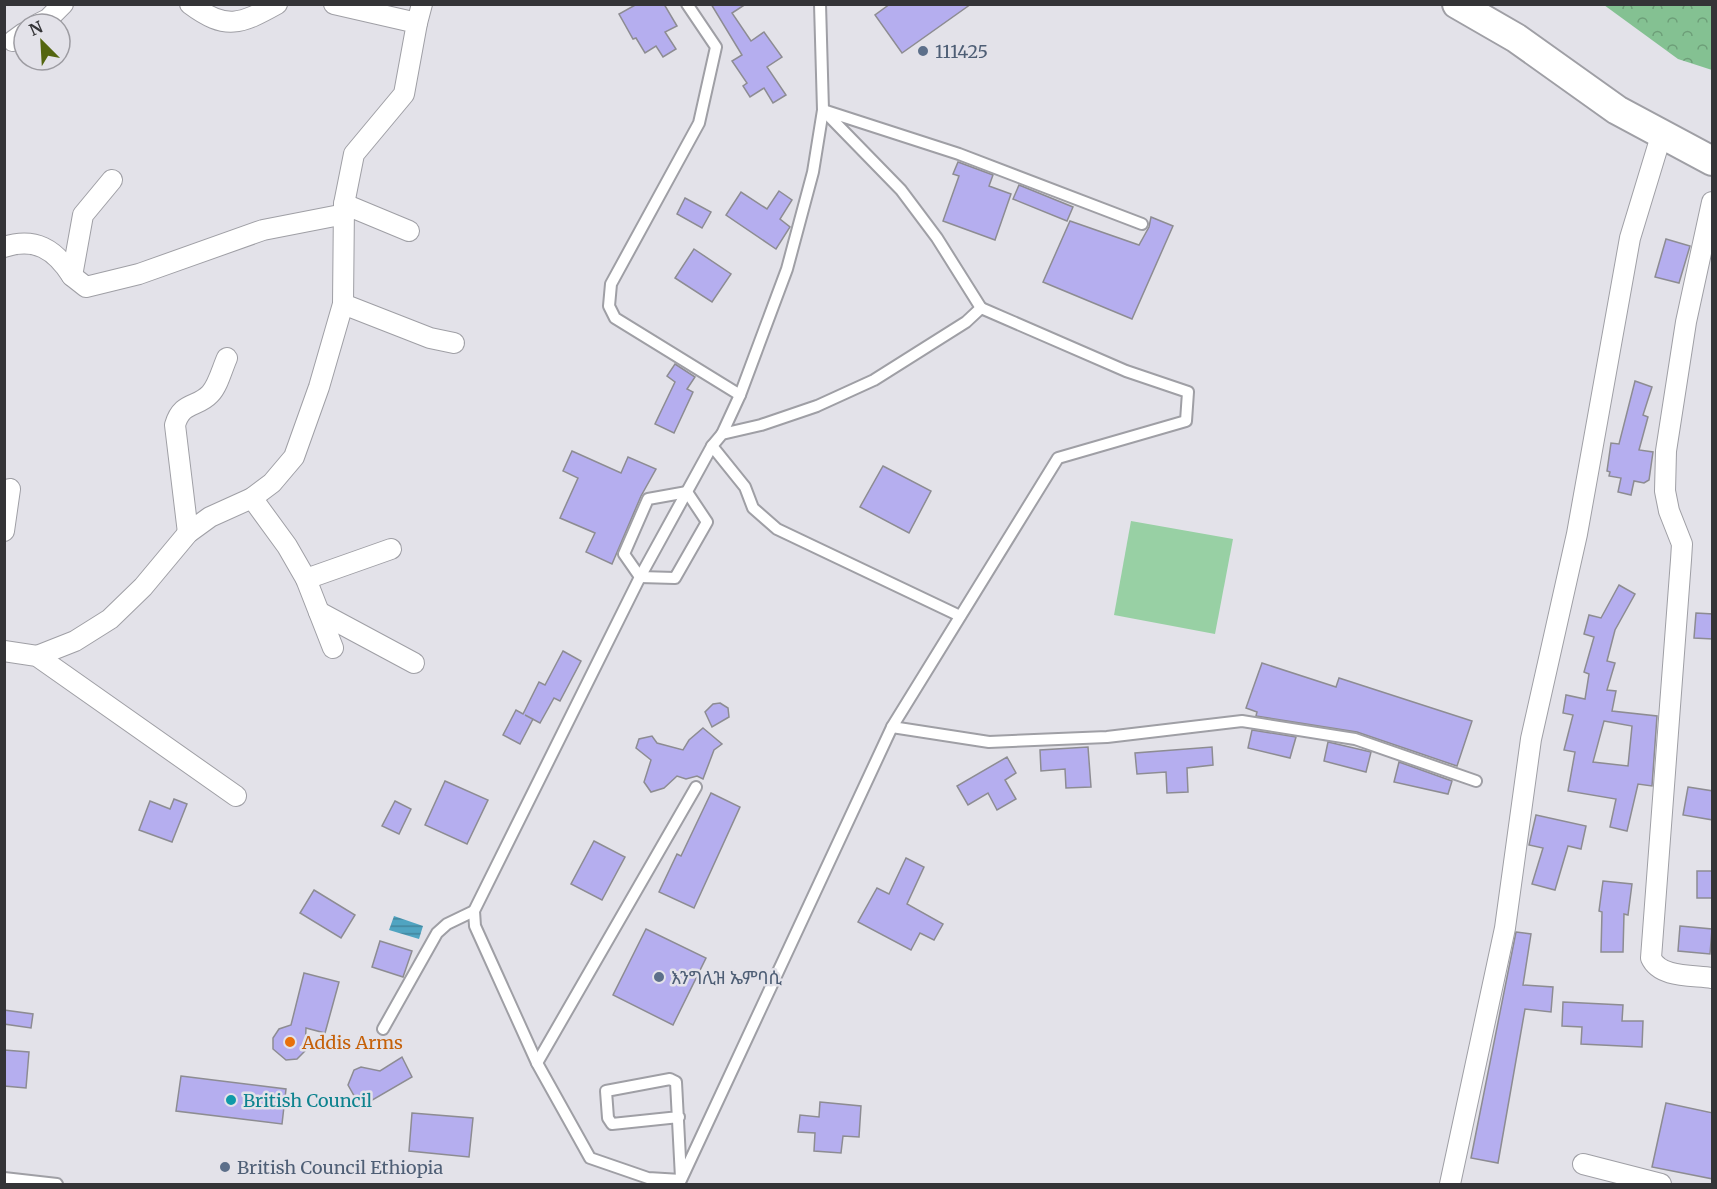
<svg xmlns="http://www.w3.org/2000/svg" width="1717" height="1189" font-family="Merriweather,'Noto Sans Ethiopic',serif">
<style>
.grass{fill:#98d0a4}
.forest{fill:url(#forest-crowns)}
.water{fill:url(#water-rules)}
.building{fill:#b5aeef;stroke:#8d8c92;stroke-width:1.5;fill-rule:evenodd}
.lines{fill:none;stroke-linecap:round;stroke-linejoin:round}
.lane-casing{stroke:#9f9fa5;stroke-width:14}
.street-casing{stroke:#9f9fa5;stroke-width:22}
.secondary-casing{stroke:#9f9fa5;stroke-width:32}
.lane{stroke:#fff;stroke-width:10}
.street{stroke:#fff;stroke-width:20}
.secondary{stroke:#fff;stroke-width:28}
.service-dot{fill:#5c6f8a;stroke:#e3e2e9;stroke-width:2}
.food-dot{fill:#e8710a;stroke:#e3e2e9;stroke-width:2}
.culture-dot{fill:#0f9aa8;stroke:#e3e2e9;stroke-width:2}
.labels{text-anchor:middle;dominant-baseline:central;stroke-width:5;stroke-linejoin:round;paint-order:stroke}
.service-label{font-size:18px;fill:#4e5e75;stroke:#e3e2e9;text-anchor:start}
.food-label{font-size:18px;fill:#c56008;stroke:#e3e2e9;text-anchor:start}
.culture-label{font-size:18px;fill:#0d838f;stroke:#e3e2e9;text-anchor:start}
</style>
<defs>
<pattern id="forest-crowns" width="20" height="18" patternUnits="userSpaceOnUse" patternTransform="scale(1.5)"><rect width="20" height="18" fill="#84c192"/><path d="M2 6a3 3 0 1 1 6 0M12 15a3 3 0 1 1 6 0" fill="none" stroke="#6d9e78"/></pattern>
<pattern id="water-rules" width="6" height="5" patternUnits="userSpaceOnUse" patternTransform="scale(1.5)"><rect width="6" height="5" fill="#50a4c1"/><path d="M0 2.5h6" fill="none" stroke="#43869e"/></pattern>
</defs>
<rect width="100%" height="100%" fill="#e3e2e9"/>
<path class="grass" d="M1131,521L1233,539L1215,634L1114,615Z"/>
<path class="forest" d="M1604,5H1712V70L1678,59Z"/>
<path class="water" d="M394,916L423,926L419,939L389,930Z"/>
<g class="building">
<path d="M637,4H664L677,26L665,32L676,49L663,57L656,46L645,53L636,38L633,39L619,14Z"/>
<path d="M711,4H746L732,13L751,41L764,32L782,57L767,67L786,95L773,103L764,88L750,97L743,86L747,83L732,61L742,55Z"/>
<path d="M890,4H971L902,53L875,15Z"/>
<path d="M958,162L993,175L989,186L1011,194L995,240L943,221L959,176L953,174Z"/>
<path d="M1019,185L1073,207L1067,221L1013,199Z"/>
<path d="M779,191L792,200L780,219L790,227L776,249L726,215L741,192L767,209Z"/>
<path d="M685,198L711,212L702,228L677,214Z"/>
<path d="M1151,217L1173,226L1132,319L1043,282L1070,221L1139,245L1149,227Z"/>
<path d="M1666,239L1690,246L1679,283L1655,277Z"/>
<path d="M694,249L731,274L712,302L675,278Z"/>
<path d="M675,364L695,377L687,389L693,392L674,433L655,424L675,382L667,376Z"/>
<path d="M1635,381L1652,387L1643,415L1648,417L1639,450L1653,452L1649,480L1644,483L1634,481L1631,495L1618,492L1621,478L1609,476L1610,472L1607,471L1611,443L1619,444Z"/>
<path d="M572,451L621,473L628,457L656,469L641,496L612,564L586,552L595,533L560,518L578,478L563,471Z"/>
<path d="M883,466L931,491L909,533L860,507Z"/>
<path d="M1619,585L1635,594L1615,630L1607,661L1615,663L1607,690L1616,691L1612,711L1657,716L1652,786L1638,784L1627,831L1610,827L1616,799L1568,791L1575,752L1564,750L1573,715L1563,713L1566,695L1585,699L1589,674L1584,672L1594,637L1584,634L1589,615L1601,618ZM1604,721L1632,726L1628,766L1593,762Z"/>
<path d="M1696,613L1713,614V639L1694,638Z"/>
<path d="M563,651L581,661L560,701L554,698L540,723L525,715L533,719L520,744L503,735L516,710L523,714L539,682L545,685Z"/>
<path d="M1262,663L1336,687L1339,678L1472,721L1457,766L1357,732L1256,716L1257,712L1246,708Z"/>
<path d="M720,703L728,708L729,717L712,727L705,712L713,704Z"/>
<path d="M703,728L722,744L714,750L703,779L697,776L686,779L677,776L664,788L651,792L644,782L651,760L636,748L639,739L652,736L657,743L683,750L689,740Z"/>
<path d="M1252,730L1296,737L1290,758L1248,748Z"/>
<path d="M1328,742L1371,752L1366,772L1324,761Z"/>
<path d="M1088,747L1091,787L1066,788L1065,769L1041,771L1040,750Z"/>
<path d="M1212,747L1213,765L1187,768L1188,792L1167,793L1166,772L1137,774L1135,753Z"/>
<path d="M1007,757L1016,773L1005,780L1016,799L997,810L988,793L968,805L957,786Z"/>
<path d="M1399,762L1452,781L1448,794L1394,782Z"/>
<path d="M445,781L488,800L467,844L425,825Z"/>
<path d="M1688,787L1713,791V820L1683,815Z"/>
<path d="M711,793L740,807L694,908L659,892L677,854L681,856Z"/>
<path d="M174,799L187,804L172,842L139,830L150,801L170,809Z"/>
<path d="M395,801L411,809L399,834L382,826Z"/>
<path d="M1536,815L1586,826L1581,849L1568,846L1555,890L1532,884L1543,848L1529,845Z"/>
<path d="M594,841L625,857L602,900L571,884Z"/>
<path d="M906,858L924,867L907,904L943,924L934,940L920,933L911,950L858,922L877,888L889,894Z"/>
<rect x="1697" y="871" width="16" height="27"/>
<path d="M1603,881L1632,884L1628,915L1624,914L1623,952H1601L1602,912L1599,911Z"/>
<path d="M314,890L355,915L341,938L300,913Z"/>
<path d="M1680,926L1712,929L1710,954L1678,951Z"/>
<path d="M646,929L706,958L673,1025L613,995Z"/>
<path d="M1516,932L1531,934L1523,985L1553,987L1551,1012L1525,1009L1498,1163L1471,1158Z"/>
<path d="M380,941L412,951L403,977L372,967Z"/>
<path d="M304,973L339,982L325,1033L306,1028L305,1051L297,1059L286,1060L273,1049V1038L279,1029L291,1025Z"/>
<path d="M1563,1002L1623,1005L1622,1021H1643L1642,1047L1581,1044L1582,1027L1562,1026Z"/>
<path d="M4,1010L33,1014L31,1028L4,1024Z"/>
<path d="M4,1050L29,1052L26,1088L4,1086Z"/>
<path d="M402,1057L412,1077L369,1102L356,1099L348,1085L354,1070L361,1067L380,1071Z"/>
<path d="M181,1076L286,1089L282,1124L176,1111Z"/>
<path d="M820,1102L861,1106L859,1137L843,1136L841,1153L814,1151L815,1133L798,1132L800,1115L819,1117Z"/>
<path d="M1666,1103L1713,1113V1179L1652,1167Z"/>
<path d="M412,1113L473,1118L469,1157L409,1151Z"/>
</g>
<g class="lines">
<defs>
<g id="lane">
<path d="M687,4L716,47L699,123L611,284L609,306L615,318L740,395"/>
<path d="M981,308L1126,371L1188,392L1186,421L1058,458L892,727L681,1180L648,1178L590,1158L537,1063L475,926L474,911L640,577L712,446L722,434L761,425L817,406L874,380L966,322Z"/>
<path d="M981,308L937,238L901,190L823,110L959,154L1142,224"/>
<path d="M722,434L740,395L787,269L813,172L823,110L820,4"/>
<path d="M712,446L745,487L753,508L777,529L960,616"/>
<path d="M687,492L707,522L675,578L640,577L624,554L648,499Z"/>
<path d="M892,727L989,742L1107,737L1242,721L1355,739L1476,781"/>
<path d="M383,1029L437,933L447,924L474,911"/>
<path d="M537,1063L696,787"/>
<path d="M679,1117L612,1124L608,1118L606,1091L670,1079L676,1082L681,1178"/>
<path d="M4,1178L57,1184"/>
</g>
<g id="street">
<path d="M190,4C226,31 241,24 277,4"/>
<path d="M417,23L422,4"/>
<path d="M38,24L48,19L63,4"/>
<path d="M13,41L24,33"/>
<path d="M112,180L83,215L72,276L86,287L139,274L263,230L345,214"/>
<path d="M1712,202L1686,322L1666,451L1665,491L1669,511L1682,544L1681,560L1651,958C1660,978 1692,975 1712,978"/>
<path d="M344,204L409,231"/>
<path d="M4,247C35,237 55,249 72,276"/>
<path d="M343,304L430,338L454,343"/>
<path d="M252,498L287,546L306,579L333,648"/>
<path d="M4,531L10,489"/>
<path d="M188,533L175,425C182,401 197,408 210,394C218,386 222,369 227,358"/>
<path d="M306,579L391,549"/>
<path d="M319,612L414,663"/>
<path d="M4,651L37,656L236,796"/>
<path d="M37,656L75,641L110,619L143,587L188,533L210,517L252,498L272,483L294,457L319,387L343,304L344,204L354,154L404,94L417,23L334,4"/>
<path d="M1583,1164L1661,1184"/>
<path d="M1450,1184L1505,928L1531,739L1577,534L1630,238L1661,136"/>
</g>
<path id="secondary" d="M1457,4L1516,38L1617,110L1712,161"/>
</defs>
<use href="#lane" class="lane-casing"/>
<use href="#street" class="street-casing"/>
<use href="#secondary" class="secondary-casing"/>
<use href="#lane" class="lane"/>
<use href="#street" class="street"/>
<use href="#secondary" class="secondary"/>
</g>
<g class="service-dot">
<circle cx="923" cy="51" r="6"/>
<circle cx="659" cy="977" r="6"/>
<circle cx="225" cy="1167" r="6"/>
</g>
<circle class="food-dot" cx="290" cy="1042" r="6"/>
<circle class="culture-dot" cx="231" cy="1100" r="6"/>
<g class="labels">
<g class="service-label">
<text x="935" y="51">111425</text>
<text x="671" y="977">እንግሊዝ ኤምባሲ</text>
<text x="237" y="1167">British Council Ethiopia</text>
</g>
<g class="food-label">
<text x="302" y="1042">Addis Arms</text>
</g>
<g class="culture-label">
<text x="243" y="1100">British Council</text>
</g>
</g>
<rect width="1717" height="1189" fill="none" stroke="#343437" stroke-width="12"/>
<g transform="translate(42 42) rotate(336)"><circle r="28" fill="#e3e2e9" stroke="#9d9ca2" stroke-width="1.5"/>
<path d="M0-4.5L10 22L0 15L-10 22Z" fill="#546610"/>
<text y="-9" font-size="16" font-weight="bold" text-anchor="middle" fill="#343437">N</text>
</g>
</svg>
